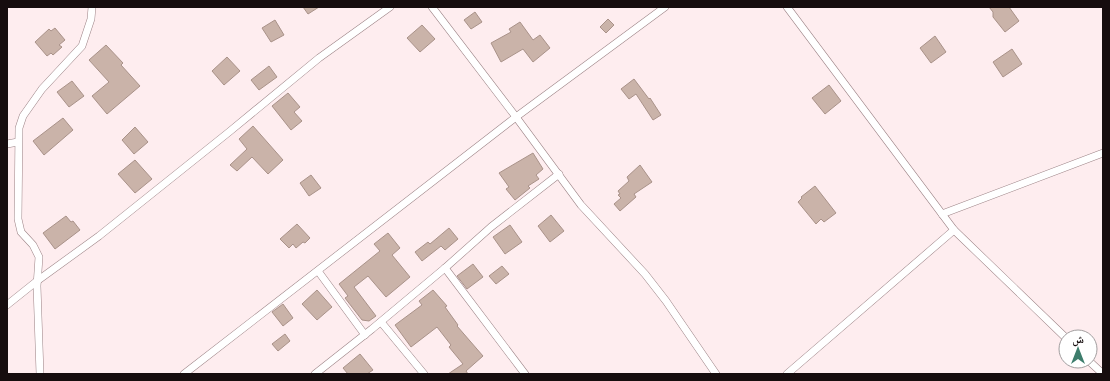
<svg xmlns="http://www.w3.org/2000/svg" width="1110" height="381" font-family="'Work Sans','Noto Naskh Arabic',sans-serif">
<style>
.building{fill:#cab3a9;stroke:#a99289}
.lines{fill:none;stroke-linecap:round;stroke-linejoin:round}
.street-casing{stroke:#9c8386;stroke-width:8}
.street{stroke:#fff;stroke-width:7}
</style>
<rect width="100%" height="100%" fill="#feedef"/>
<g class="building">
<path d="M303,7H319L308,14Z"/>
<path d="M989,7H1009L1019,21L1005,32L993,17V12Z"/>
<path d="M475,12L482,22L471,29L464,20Z"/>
<path d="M608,19L614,25L606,33L600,27Z"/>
<path d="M275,20L284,35L271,42L262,28Z"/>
<path d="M520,22L533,40L540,35L550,48L533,62L523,49L501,62L491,43L511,32L509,29Z"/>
<path d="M422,25L435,39L420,52L407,38Z"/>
<path d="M55,28L65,40L59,45L62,47L53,55L51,53L47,56L35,42L49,29L51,31Z"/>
<path d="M935,36L946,52L931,63L920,48Z"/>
<path d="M106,45L123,63L121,65L140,86L107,114L92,96L109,82L89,60Z"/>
<path d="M1012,49L1022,64L1003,77L993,62Z"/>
<path d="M227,57L240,71L224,85L212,71Z"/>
<path d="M269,66L277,77L259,90L251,80Z"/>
<path d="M634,79L649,99L650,98L661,115L653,120L636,94L629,99L621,89Z"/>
<path d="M72,81L84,96L69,107L57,92Z"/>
<path d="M829,85L841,101L825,114L812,98Z"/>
<path d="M288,93L300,107L294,112L302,121L291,130L272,106Z"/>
<path d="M63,118L73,130L44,155L33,141Z"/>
<path d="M253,126L283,160L268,174L252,157L237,171L230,165L247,149L239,139Z"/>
<path d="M135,127L148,142L134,154L122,140Z"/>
<path d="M533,153L543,169L536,175L539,179L528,186L530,188L515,200L506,189L509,187L499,173Z"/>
<path d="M135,160L152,179L135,193L118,174Z"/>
<path d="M640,165L652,182L634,194L636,197L620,211L614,204L621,198L618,195L620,194L618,191L629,181L627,177Z"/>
<path d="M311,175L321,188L309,196L300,183Z"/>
<path d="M815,186L836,213L824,222L821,219L816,224L798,202L802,198L801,197Z"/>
<path d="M551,215L564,231L550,242L538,226Z"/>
<path d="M66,216L71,222L73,221L80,230L55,249L43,233Z"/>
<path d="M297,224L310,238L305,243L303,242L296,248L293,244L289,248L280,239Z"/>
<path d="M510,225L522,242L505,254L493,237Z"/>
<path d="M449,228L458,239L445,250L441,246L422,261L415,252L428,242L430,244Z"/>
<path d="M388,233L400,248L392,255L410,277L386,297L368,276L354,287L376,316L369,321L362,320L345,298L348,296L339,284L380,251L374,244Z"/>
<path d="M473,264L483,277L467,289L457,276Z"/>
<path d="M502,266L509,274L496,284L489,276Z"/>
<path d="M317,290L332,307L317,320L302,304Z"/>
<path d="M433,290L447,306L445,307L458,325L457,326L483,356L466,371L468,374H448L463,364L449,347L451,345L437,327L411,347L395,325L422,305L419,301Z"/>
<path d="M283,304L293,318L283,326L272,312Z"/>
<path d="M285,334L290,341L278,351L272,344Z"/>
<path d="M360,354L373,370L367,374H348L343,368Z"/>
</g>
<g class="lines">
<defs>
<g id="street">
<path d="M432,7L516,117L581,205L645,274L666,301L716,374"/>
<path d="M787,7L954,230L1066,338"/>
<path d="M7,144L18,142"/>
<path d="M942,214L1103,153"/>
<path d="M445,268L525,374"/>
<path d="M318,271L365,335"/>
<path d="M7,305L37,281L99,236L229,132L319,58L390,7"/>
<path d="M381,322L424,374"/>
<path d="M1089,361L1103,374"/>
<path d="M40,374L37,286L39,257L33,245L21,232L18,219L19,128L23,116L42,89L82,46L91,19L92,7"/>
<path d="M184,374L516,117L665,7"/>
<path d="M315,374L372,329L445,268L491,227L559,174"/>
<path d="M787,374L954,230"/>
</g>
</defs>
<use href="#street" class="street-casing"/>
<use href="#street" class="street"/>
</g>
<rect width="1110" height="381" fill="none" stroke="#160d0e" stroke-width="16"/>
<g transform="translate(1078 349)"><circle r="19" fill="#ffffff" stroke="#a29e9f"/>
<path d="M0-3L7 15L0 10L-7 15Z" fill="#3d7d6c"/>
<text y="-6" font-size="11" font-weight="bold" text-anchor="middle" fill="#160d0e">ش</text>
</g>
</svg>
